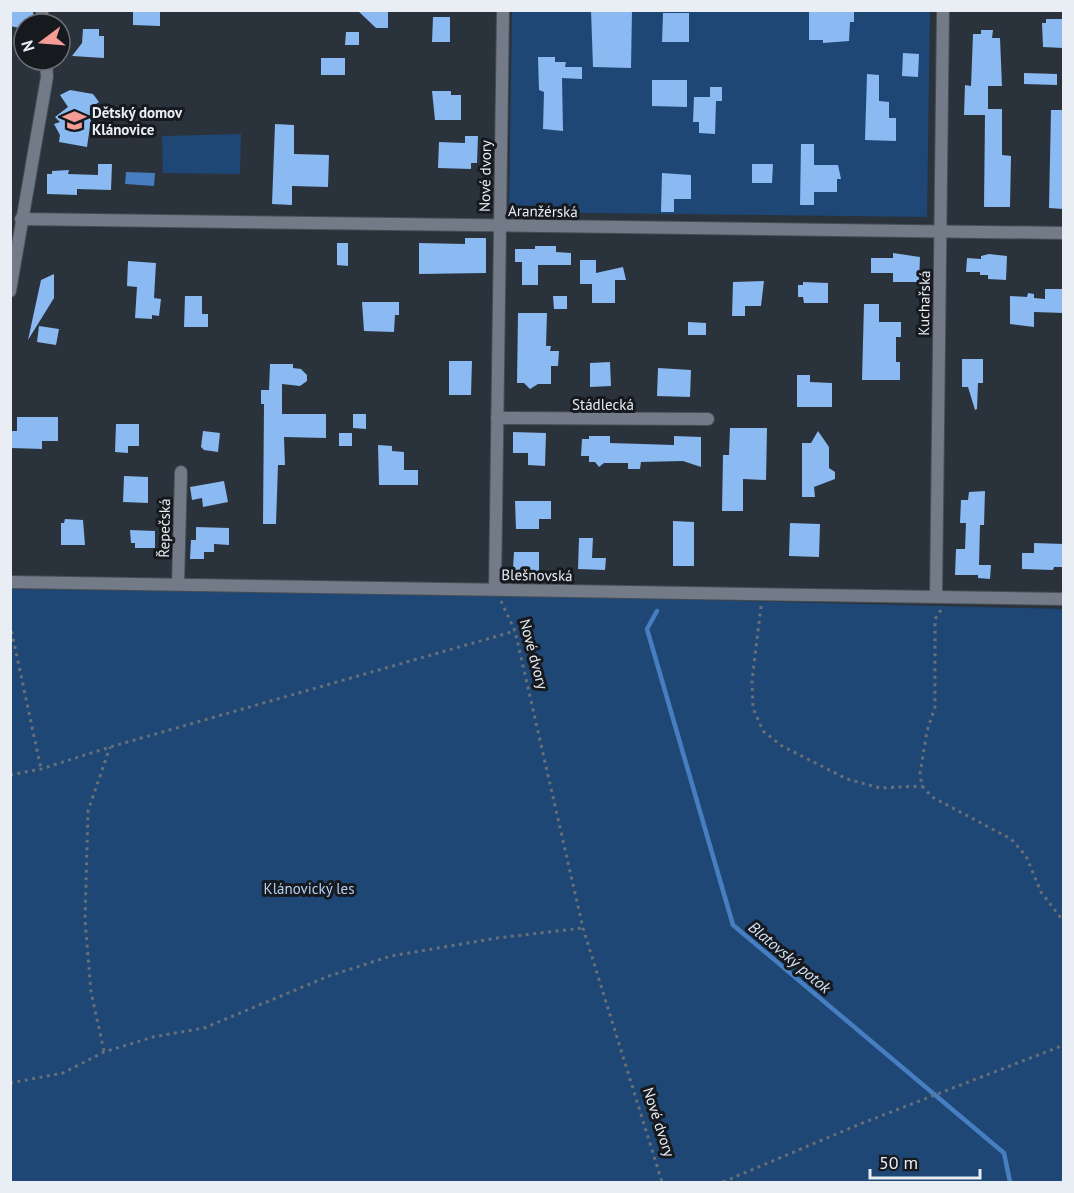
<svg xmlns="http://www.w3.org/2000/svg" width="1074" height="1193" font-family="'PT Sans',sans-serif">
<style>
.green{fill:#1e4776}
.water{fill:#467ec1}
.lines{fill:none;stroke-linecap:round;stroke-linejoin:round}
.stream{stroke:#467ec1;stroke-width:4.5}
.building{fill:#8bb9f1}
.street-casing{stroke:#454d54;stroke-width:14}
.path{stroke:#676f77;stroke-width:3;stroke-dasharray:3 4.5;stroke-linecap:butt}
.street{stroke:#727b87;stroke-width:12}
.labels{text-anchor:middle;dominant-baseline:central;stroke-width:6;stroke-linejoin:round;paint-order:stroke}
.poi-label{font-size:15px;font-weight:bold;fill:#e8eef4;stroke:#16191e;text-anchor:start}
.street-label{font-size:15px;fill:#e8eef4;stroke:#16191e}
.park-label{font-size:15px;fill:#b4d1f5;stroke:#16191e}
.water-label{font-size:16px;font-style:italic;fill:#d4e3f5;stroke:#16191e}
</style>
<rect width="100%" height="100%" fill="#2a323c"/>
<g class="green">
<path d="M512,11H930L927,217L509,212Z"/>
<path d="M241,134L240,174L163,173L162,136Z"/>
<path d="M10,589L536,596L1063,609V1182H11Z"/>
</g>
<path class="water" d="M126,172L155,173L154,186L125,184Z"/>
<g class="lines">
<path class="stream" d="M657,611L647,629L733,925L1004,1153L1010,1182"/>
</g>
<g class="building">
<path d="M10,10H33L34,24H24V29L10,26Z"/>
<path d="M133,10H160V26L133,25Z"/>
<path d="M357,10H388V28H376Z"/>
<path d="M591,10H632L631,68L593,67Z"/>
<path d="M809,10H854V22H850L849,41L823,43V40H809Z"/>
<path d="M663,13H689V42H662Z"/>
<path d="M433,17H450V42H432Z"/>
<path d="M1046,19H1064L1063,48L1043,47L1042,23H1046Z"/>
<path d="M83,29H99V36H104V58L72,56L82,43Z"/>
<path d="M981,30H993L992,38H1000L1002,86H988V109H1002V155L1011,156L1010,207H984L985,115H964L965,85L971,86L973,34H981Z"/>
<path d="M346,32H359V45H345Z"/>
<path d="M903,53L919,54L918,77L902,76Z"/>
<path d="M538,57H555V62H566L565,67H582V79L562,78L563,131L543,129L544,92L539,90Z"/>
<rect x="321" y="58" width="24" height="17"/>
<path d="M1024,73L1057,74V85L1024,84Z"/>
<path d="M867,74L879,75V101L889,102V118H896V141L865,140Z"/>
<path d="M652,80H687V107L652,106Z"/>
<path d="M710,87H722V101H716L715,134L699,133V122H693L694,97H710Z"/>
<path d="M70,90L93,94L99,102L93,106L87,147L59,142L60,135L54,124L60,122L55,117L68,107L60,95Z"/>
<path d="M432,91H451V95H461V120H435Z"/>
<path d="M1051,110H1064V209L1049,208Z"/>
<path d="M275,124L294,125V154L329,155L328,187L292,186V205L272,204Z"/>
<path d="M465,136H478L477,163H471V169L438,168L439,142L465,143Z"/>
<path d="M801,144H814V165H838L841,179H837V192H814V205H800Z"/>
<path d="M98,164H112L111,190L77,189V195L47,194V174H52V171L69,170L68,174L98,175Z"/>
<path d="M752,164H773L772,183H752Z"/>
<path d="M662,173L691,175V199H674V212H661Z"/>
<path d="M465,238H486V273L419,274V243L465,244Z"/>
<path d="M337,243H348V266L337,265Z"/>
<path d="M535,246H556V252L571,253V265H538V285H522V262H515V249H535Z"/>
<path d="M893,253L920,257L919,282H893V273H871V258H893Z"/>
<path d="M989,254L1007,256L1006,280L988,279V275H980V272H966L967,258L981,259V256Z"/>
<path d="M580,260H596V273L623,267L626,280H615V303H592V284H580Z"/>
<path d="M128,261L156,263L154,298L161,299L159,316L152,315V319L135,318L137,287L127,286Z"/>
<path d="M54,274V298L28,340L41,280Z"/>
<path d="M764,281L761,306H745V316H732L733,282Z"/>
<path d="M803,282L828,283V303H804L803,297H798V285H803Z"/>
<path d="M1045,289H1064V313L1034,312V327L1010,324V296L1027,297L1028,293L1034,294V298L1045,299Z"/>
<path d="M185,296H202V314H208V327H184Z"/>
<path d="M553,296H567V309H554Z"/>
<path d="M362,302H399V315H395L394,332L364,331Z"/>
<path d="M864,304H879V322H901V337H896V362H900V380H862Z"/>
<path d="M518,313H547L546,346H551L550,351H559L558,366H551V384H538L530,389L524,383H517Z"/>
<path d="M688,322L706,323V335H688Z"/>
<path d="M39,326L59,329L56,345L37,342Z"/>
<path d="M962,359H983V383H978L977,409L975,410L968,387H962Z"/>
<path d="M449,361H472L471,395H449Z"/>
<path d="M610,362L611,386L590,387V363Z"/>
<path d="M270,364H293V368L301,369L307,375V381L300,386L282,384V414H326V438L284,437L285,465H278L276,524H263L264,404H261V390H269Z"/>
<path d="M658,368L691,370L690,397L657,396Z"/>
<path d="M797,375H810V382L832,383V407H797Z"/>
<path d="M353,414H366V429L353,428Z"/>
<path d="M17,417H58V441H42V449L11,448V431H17Z"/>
<path d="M116,424H139V446H128V453L115,452Z"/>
<path d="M730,428H767L766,480L743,479V511H722L723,455H729Z"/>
<path d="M203,431L220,433L218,452L204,450L201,447Z"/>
<path d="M818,431L829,447V468L835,472V479L814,487L815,497H802V443H811Z"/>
<path d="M513,432L546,433L545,466L528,465V453H513Z"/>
<rect x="339" y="433" width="13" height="13"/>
<path d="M589,436H610V443L674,445V436L701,437V467L683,461L641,462L640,469H628V463H604L599,467L595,462H589V456H581L582,439H589Z"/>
<path d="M378,445L392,446V451L404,452V470H418V485H379Z"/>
<path d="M124,476L148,477V503L123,502Z"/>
<path d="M224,481L228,502L203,507L202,498L192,500L190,487Z"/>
<path d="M985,491L984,525H980L979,565H991L990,579L978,578V575H955L956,549H965L966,523H960L961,500H968L969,492Z"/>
<path d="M515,501H551V519H539V529H516Z"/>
<path d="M65,519L83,520L85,545H61V523H64Z"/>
<path d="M673,521L694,522V566H673Z"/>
<path d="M790,523L820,524L819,557L789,556Z"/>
<path d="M196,527L229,528V545L214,544V552H204V559H190L191,540H196Z"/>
<path d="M130,530L155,531V548H135V543H131Z"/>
<path d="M579,538H593L592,558H606L605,570L578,569Z"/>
<path d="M1034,543L1064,544V567H1054L1053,570L1022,569V553H1034Z"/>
<path d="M514,552H539V580H506V568H513Z"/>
</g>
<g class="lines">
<defs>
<g id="street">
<path d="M42,10L43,24"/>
<path d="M21,219L1064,233"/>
<path d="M10,291L47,77L46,60"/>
<path d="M497,418L708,419"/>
<path d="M10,582L1064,599"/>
<path d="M178,584L181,472"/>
<path d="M495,589L503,10"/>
<path d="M936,597L943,10"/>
</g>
</defs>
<use href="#street" class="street-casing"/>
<g class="path">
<path d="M501,601L515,631L583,928L662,1182"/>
<path d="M761,606L752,681L753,708L763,731L782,746L847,779L880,788L922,786"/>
<path d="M941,610L935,619V707L927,731L920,774L922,786L932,797L1011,839L1026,856L1041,892L1064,922"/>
<path d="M10,624L41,769"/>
<path d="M10,775L41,769L110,747L515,631"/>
<path d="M104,1051L91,992L85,920L88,811L110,747"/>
<path d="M10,1083L63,1073L104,1052L153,1037L204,1028L329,976L391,956L497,938L583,928"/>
<path d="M723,1182L860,1124L1064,1045"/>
</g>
<use href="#street" class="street"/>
</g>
<defs>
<symbol id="school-bare" viewBox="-9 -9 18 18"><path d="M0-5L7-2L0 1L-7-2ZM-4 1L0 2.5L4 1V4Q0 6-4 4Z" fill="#f59c96" stroke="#16191e" stroke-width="2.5" paint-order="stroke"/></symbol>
</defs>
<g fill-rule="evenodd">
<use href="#school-bare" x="58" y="104" width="33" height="33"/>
</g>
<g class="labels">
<g class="poi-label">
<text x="92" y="112">Dětský domov<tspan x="92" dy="17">Klánovice</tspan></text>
</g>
<g class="street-label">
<text transform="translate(485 176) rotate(-89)">Nové dvory</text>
<text transform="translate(543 211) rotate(1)">Aranžérská</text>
<text transform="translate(924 303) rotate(-89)">Kuchařská</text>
<text x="603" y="404">Stádlecká</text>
<text transform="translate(164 528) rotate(-89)">Řepečská</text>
<text transform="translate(537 575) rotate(1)">Blešnovská</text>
<text transform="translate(534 654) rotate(75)">Nové dvory</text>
<text transform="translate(659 1122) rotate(72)">Nové dvory</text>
</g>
<g class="park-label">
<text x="309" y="888">Klánovický les</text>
</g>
<g class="water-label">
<text transform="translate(790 957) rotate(40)">Blatovský potok</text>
</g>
</g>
<rect width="1074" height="1193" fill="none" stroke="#e8eef4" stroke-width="24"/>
<g transform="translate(42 42) rotate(254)"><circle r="28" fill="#16191e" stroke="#6a6e74" stroke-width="1.5"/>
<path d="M0-4.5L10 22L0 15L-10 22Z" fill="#f59c96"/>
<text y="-9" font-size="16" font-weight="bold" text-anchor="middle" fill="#e8eef4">N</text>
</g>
<path d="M870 1169v9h110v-9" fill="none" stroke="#e8eef4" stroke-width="3"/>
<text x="879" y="1169" font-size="18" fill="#e8eef4" stroke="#16191e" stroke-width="4.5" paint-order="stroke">50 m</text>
</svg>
